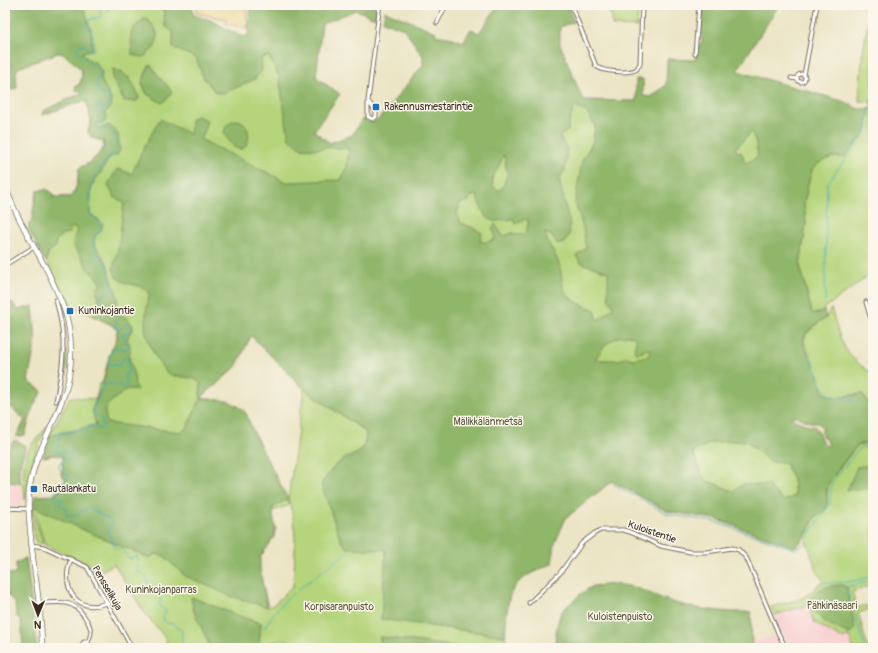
<svg xmlns="http://www.w3.org/2000/svg" width="878" height="653" font-family="Pangolin,sans-serif">
<style>
.built{fill:#f7cfd1}
.green{fill:#b5d47b;stroke:#787f4c;fill-rule:evenodd}
.forest{fill:#90b66b;stroke:#667044;fill-rule:evenodd}
.sand{fill:#eeda9e;stroke:#94825e}
.lines{fill:none;stroke-linecap:round;stroke-linejoin:round}
.stream{stroke:#3aaab6;stroke-width:1}
.street-casing{stroke:#796b58;stroke-width:5}
.secondary-casing{stroke:#796b58;stroke-width:6}
.street{stroke:#fff;stroke-width:3}
.secondary{stroke:#fff;stroke-width:4.5}
.poi-dot{fill:#1f6fb2;stroke:#fbf7ec;stroke-width:1.5}
.labels{text-anchor:middle;dominant-baseline:central;stroke-width:3;stroke-linejoin:round;paint-order:stroke}
.poi-label{font-size:10px;fill:#3b2a1e;stroke:#fbf7ec;text-anchor:start}
.park-label{font-size:10px;fill:#5a5435;stroke:#fbf7ec}
.street-label{font-size:10px;fill:#3b2a1e;stroke:#fbf7ec}
</style>
<rect width="100%" height="100%" fill="#fbf7ec"/>
<filter id="ink" filterUnits="userSpaceOnUse"><feTurbulence type="fractalNoise" baseFrequency=".025" numOctaves="2"/><feDisplacementMap in="SourceGraphic" scale="8" xChannelSelector="R" yChannelSelector="G"/><feConvolveMatrix kernelMatrix="1 2 1 2 8 2 1 2 1" color-interpolation-filters="sRGB"/></filter>
<filter id="wash" filterUnits="userSpaceOnUse"><feTurbulence type="fractalNoise" baseFrequency=".012" numOctaves="4" result="noise"/><feDisplacementMap in="SourceGraphic" scale="16" xChannelSelector="R" yChannelSelector="G"/><feGaussianBlur stdDeviation="0.9" result="paint"/><feColorMatrix in="noise" values="0 0 0 0 0 0 0 0 0 0 0 0 0 0 0 0 0 1.4 0 .05"/><feComposite in="paint" operator="in"/></filter>
<g filter="url(#wash)">
<rect width="100%" height="100%" fill="#ebe4c5"/>
<g class="built">
<path d="M5,481L21,484L23,500L20,506H5Z"/>
<path d="M808,605L849,636L853,648H792L781,630L775,615Z"/>
<path d="M775,635L781,648H752L753,642Z"/>
</g>
<g class="green">
<path d="M24,5H153L164,11L165,26L259,46L317,10L296,144L316,149L331,147L349,149L347,166L341,180L462,52L546,19L579,105L629,114L742,88L813,322L619,474L430,626L505,636L507,642L525,648H468L380,637L381,648H289L287,639L259,645L261,623L247,619L209,644L211,648H167L166,639L142,609L114,564L94,575L88,564L45,545L33,506L84,529L55,503L56,494L66,479L62,476L61,473L63,467L62,463L63,456L54,455L43,457L56,435L49,436L70,397L96,399L99,385L103,381L109,356L117,338V330L114,326L67,304L29,224L32,221L34,205L37,191C48,190 47,187 54,197H70C78,190 78,177 79,168C91,163 97,157 104,147L103,141L92,138L88,132L91,121L87,102L83,101L42,115L43,111L82,93L80,91L75,90L76,86L80,84L82,76V70L68,57L65,48L21,64L15,72L17,87L5,91V22ZM269,49L278,75L269,56L260,58L262,70L241,84L227,91ZM149,66H151L160,78L166,84L162,103L147,94L142,83ZM129,77L139,98L121,96L120,92ZM252,334L310,393L304,389L288,499C298,526 295,558 293,586L273,605L268,607L259,569V559L275,535L276,528L269,512L287,506L289,503L247,419L201,398L200,394L201,383L198,380L232,369ZM324,403L368,427V443L364,450L337,464L360,452L365,444L366,432Z"/>
<path d="M584,5H638L637,27L612,26V17L605,5Z"/>
<path d="M873,10V107H871V102L859,101L862,57L867,28Z"/>
<path d="M870,109H873V266L867,276L863,280L826,307L821,312L814,314L812,313L800,266L806,224L804,204L807,188L812,170L818,164L822,161L833,157H844L866,132Z"/>
<path d="M831,308C837,325 839,343 852,357C857,363 864,368 871,373L872,372L873,415L872,408L862,394L833,397L824,394L817,372L804,343V339L807,333L821,320L826,318Z"/>
<path d="M64,351H67C70,392 48,419 35,455C32,463 30,471 29,479C27,486 27,494 25,500C24,485 21,468 27,453C31,442 41,436 47,426C60,408 66,373 64,351Z"/>
<path d="M873,438V470L870,467L864,466L851,482L847,490L873,488V585L852,592L857,608L866,605L868,610L858,613L868,648H853L849,636L841,638L815,623L808,605L775,615L771,607C786,602 810,600 818,584L825,582L818,574L805,537L816,516L826,509L828,485L830,481L856,447C862,443 867,444 873,440Z"/>
<path d="M728,441H747L752,447L785,463L793,479L795,496L784,501L744,484L733,491L707,481L702,475L693,453V452L710,443Z"/>
<path d="M31,508L41,536L43,544L36,542L34,538Z"/>
<path d="M555,641L609,648H552Z"/>
</g>
<g class="forest">
<path d="M5,5H83L91,30L92,49L82,53L88,59L95,62L102,72L101,79L112,101L111,107L105,113L107,116L105,122L96,125L100,128L109,125L115,130L118,135L120,150L117,155L110,157L100,174L95,180L91,189L90,214L98,219L103,224L101,231L95,236L94,243L108,265L109,272L115,289L118,298L116,308L117,314L127,318L133,326V330L129,334V335L127,340C133,347 128,353 130,361C132,368 134,374 135,381L134,382L137,390L127,389L107,405L105,412L107,423L180,432L186,429L201,398L200,394L201,383C194,375 179,379 169,374C159,368 146,339 145,328C145,316 147,305 149,294L147,290L140,286L126,283L116,277L113,267L118,251L124,202L115,198L108,185L117,169L132,174L141,153L160,119L190,134C192,128 189,124 192,118L198,116L207,121L205,126V131L200,139L286,182L341,180L347,166L349,149L331,147L316,149L301,148L289,139L279,77L269,56L261,58L262,70L255,79L224,93H216L203,77L196,58L173,48V32L165,26L164,11L153,5H192L193,15L210,20L243,37L248,35L251,5H371L377,7L375,18L356,10L322,24L316,77L340,94L314,131L330,143L352,135L363,118C369,123 372,123 379,119L423,65V56L404,29L383,21L385,11L436,32L435,35L453,38L463,42L471,29L479,33L498,6L496,5H567L574,22L560,27V44L583,100L636,101V79H643V96L651,97L666,85L667,59L696,60V48L702,41C700,29 703,17 703,5H779L737,71L846,102L858,109L870,108L866,132L844,157H833L822,161L818,164L812,170L807,188L804,204L806,224L800,266L812,313L818,314L824,310L826,318C821,320 806,332 804,336C803,339 804,341 804,344L817,372L824,393L833,397L862,394L872,408L873,415V440C868,445 864,443 858,445C854,448 830,479 828,485C825,492 829,501 826,509C822,513 818,514 815,517C807,527 807,541 794,547L715,519L667,511L612,481L566,518L555,543L552,564C536,571 517,577 510,595C507,605 506,625 505,636L381,619L386,550L347,548L341,541L321,484C326,478 331,469 337,464C353,450 365,460 366,432L304,389L251,336L236,367L201,398L228,401L238,406L246,413L257,441L288,499L272,508L275,526L274,537L260,557V570L267,607L233,597L185,576L164,556L155,554L149,558L86,531L33,506L35,496L56,495L66,479L62,476L61,473L63,467L62,463L63,456L54,455L43,457L49,436L96,425L92,409L102,386L108,364L109,356L117,338V330L114,326L94,316L97,309L99,296L96,293L101,283C98,277 92,275 88,269C86,266 85,262 82,258C74,247 70,244 77,231L75,227L70,228L69,233L62,235L56,240V247L49,251L46,262L28,229L29,224L32,221L34,205L38,191L45,189L50,191L53,195L52,197H70C78,190 78,178 79,168C91,163 97,157 104,147L103,141L92,138L88,132L91,121L87,102L83,101L42,115L43,111L82,93L80,91L75,90L76,86L80,84L82,76V70L64,54L58,53L18,68L16,73L17,88L5,92ZM574,107L586,112L595,125L593,141L582,161L575,202L583,228L586,248L576,256L581,263L608,272V299L614,307L598,320L595,310C584,305 570,302 564,289C561,282 562,268 557,259C553,250 547,243 545,233L551,235L557,244L564,243L569,235L570,225L559,179L565,170L567,149L559,136L568,131L569,122ZM752,132L756,143L758,156L752,160L745,163L743,161L744,157L741,152H738L735,149ZM504,155C507,161 504,167 508,172L503,187L499,190L493,187L492,179ZM477,195C479,203 483,218 493,221C499,222 503,219 509,220L513,218L515,224L525,219L528,220V225L526,233L517,235L513,233L503,236L495,224L492,228L495,234L494,240L485,242L480,241L482,233L471,227L461,223L457,214L460,203L468,202L471,196ZM627,335L634,337L636,340L634,351L637,353L642,352L647,349L651,350L649,356L632,359L627,357L619,360H595C600,351 607,341 618,337C621,336 624,337 627,335ZM795,416L812,423H819L822,427V435L829,445L826,446C819,441 821,431 814,426H809C803,422 796,422 791,417ZM728,441H747L770,462L785,463L793,479L795,496L784,501L768,485L744,484L733,491L707,481L702,475L693,453V452L710,443Z"/>
<path d="M145,18C155,25 162,36 154,48C151,51 147,54 144,57L136,56L132,54L131,34L134,27Z"/>
<path d="M151,65L160,78L172,91L168,98L162,103L147,94L142,82L149,66Z"/>
<path d="M113,69C130,74 133,83 139,98L137,101H124L120,92L112,79Z"/>
<path d="M236,120C261,122 245,176 224,132C226,124 229,122 236,120Z"/>
<path d="M12,302L18,310L33,306L36,340L28,381L42,391L33,407L25,435L16,437L25,420L5,402V305Z"/>
<path d="M14,440L26,445L19,468L21,484L5,481V455Z"/>
<path d="M864,466L870,467L873,470V488L847,490L857,467Z"/>
<path d="M26,558L36,636V648H23L21,621L16,616L15,603L8,596L5,583V574H16V563Z"/>
<path d="M616,584C638,586 651,595 672,602C693,609 729,613 751,612L752,648H609L555,641L557,626L561,612L583,592L593,586Z"/>
<path d="M841,585L847,587C848,602 853,616 855,630L852,633L848,634C832,624 811,620 811,597C820,587 828,586 841,585Z"/>
<path d="M191,597L250,620L261,623L259,645L247,648H211L194,612Z"/>
<path d="M380,637L468,648H381Z"/>
</g>
<path class="sand" d="M197,5H230L246,8L248,28L226,24L227,19L196,13Z"/>
<g class="lines">
<g class="stream">
<path d="M99,5L101,14L100,17L90,19L87,23L93,35L94,49L91,51L84,45H80L77,48C80,62 99,61 101,76C92,81 98,92 104,96L106,94L109,96L110,101L107,108L103,109L98,106L94,111L96,112H102L106,120L97,123L96,125L99,128L109,129L114,133L117,145L115,151L105,161L92,183L90,214L99,222L101,231L95,236C95,239 93,244 94,247C96,256 107,261 109,270"/>
<path d="M108,5L106,10L111,8L112,5"/>
<path d="M871,100L873,91"/>
<path d="M109,272L112,291L101,296L100,305L106,312L115,313L117,320L114,326L117,330L122,328L127,323L132,328L131,331L121,335L126,339V344L128,343L129,345L127,349H123L120,347C111,350 109,354 108,364L112,365L116,363V366H118L123,359L128,357V364L130,371L127,372L124,376L126,380L127,385L122,387C116,382 108,383 102,386L93,412C98,420 104,414 103,427L101,429H98L93,425H90L86,434H84L80,430L77,429L70,434L62,431L58,432L60,439L56,452L69,453L72,454L71,457L60,462C57,469 62,472 68,475L69,479L67,484L63,485L62,491L55,492L53,498L56,499L61,498L62,499L59,504L66,508L67,516L79,514L84,510L89,508L110,520L112,525L108,532L115,547L123,550L128,558L131,559L134,556H137L138,559L137,571L146,577L150,587L159,595L161,600L159,605L166,611L163,617L164,620L167,623L174,624L182,631V644L180,648"/>
<path d="M825,302L827,184L866,132L870,109"/>
<path d="M809,354L822,385L829,395L854,400"/>
<path d="M613,484L668,514L715,522L795,549L801,546L805,543"/>
<path d="M808,537L830,504L831,488L833,481L858,450L862,447L873,448"/>
<path d="M822,583L850,582L873,576"/>
<path d="M298,590L348,551"/>
<path d="M264,628L273,614L293,593"/>
<path d="M182,646L185,645L189,648"/>
<path d="M202,648L206,646"/>
<path d="M865,648L846,587L873,581"/>
</g>
</g>
</g>
<g filter="url(#ink)">
<g class="lines">
<defs>
<g id="street">
<path d="M571,5L596,66C602,72 630,74 637,69C637,68 640,64 640,64L642,5"/>
<path d="M437,23L446,5"/>
<path d="M695,54L699,5"/>
<circle cx="801" cy="78" r="4"/>
<path d="M804,75L817,5"/>
<path d="M791,78L797,79"/>
<path d="M368,101L376,112V117L373,119L368,117V101L379,11L380,5"/>
<path d="M5,265L34,247"/>
<path d="M56,300C67,339 64,362 56,401"/>
<path d="M866,302L873,326"/>
<path d="M5,508L28,509"/>
<path d="M31,545L44,547L87,567L132,648"/>
<path d="M71,559C60,586 75,615 107,603"/>
<path d="M39,603C58,603 72,598 84,616C87,620 90,626 91,630C92,636 87,640 88,646L86,648"/>
<path d="M529,603L560,573L582,543L595,533L601,530H623L630,532L661,546L690,552H707L732,548L739,550L747,559L779,635L786,648"/>
<path d="M80,648L84,642H88"/>
</g>
<path id="secondary" d="M5,186C16,216 32,243 47,270C56,290 66,308 69,329C73,352 71,376 63,398C52,430 33,457 29,491C27,514 31,536 33,558C37,588 42,618 42,648"/>
</defs>
<use href="#street" class="street-casing"/>
<use href="#secondary" class="secondary-casing"/>
<use href="#street" class="street"/>
<use href="#secondary" class="secondary"/>
</g>
</g>
<g class="poi-dot">
<rect x="372" y="103" width="8" height="8" rx="2"/>
<rect x="66" y="307" width="8" height="8" rx="2"/>
<rect x="30" y="485" width="8" height="8" rx="2"/>
</g>
<g class="labels">
<g class="poi-label">
<text x="384" y="107">Rakennusmestarintie</text>
<text x="78" y="311">Kuninkojantie</text>
<text x="42" y="489">Rautalankatu</text>
</g>
<g class="park-label">
<text x="488" y="422">Mälikkälänmetsä</text>
<text x="161" y="590">Kuninkojanparras</text>
<text x="832" y="606">Pähkinäsaari</text>
<text x="339" y="607">Korpisaranpuisto</text>
<text x="620" y="617">Kuloistenpuisto</text>
</g>
<g class="street-label">
<text transform="translate(652 532) rotate(19)">Kuloistentie</text>
<text transform="translate(107 588) rotate(60)">Pensselikuja</text>
</g>
</g>
<rect width="878" height="653" fill="none" stroke="#fbf7ec" stroke-width="20"/>
<g transform="translate(38 615) rotate(181)" stroke="#fbf7ec" stroke-width="3" paint-order="stroke">
<path d="M0-3L7 15L0 10L-7 15Z" fill="#3b2a1e"/>
<text y="-6" font-size="11" font-weight="bold" text-anchor="middle" fill="#3b2a1e">N</text>
</g>
</svg>
